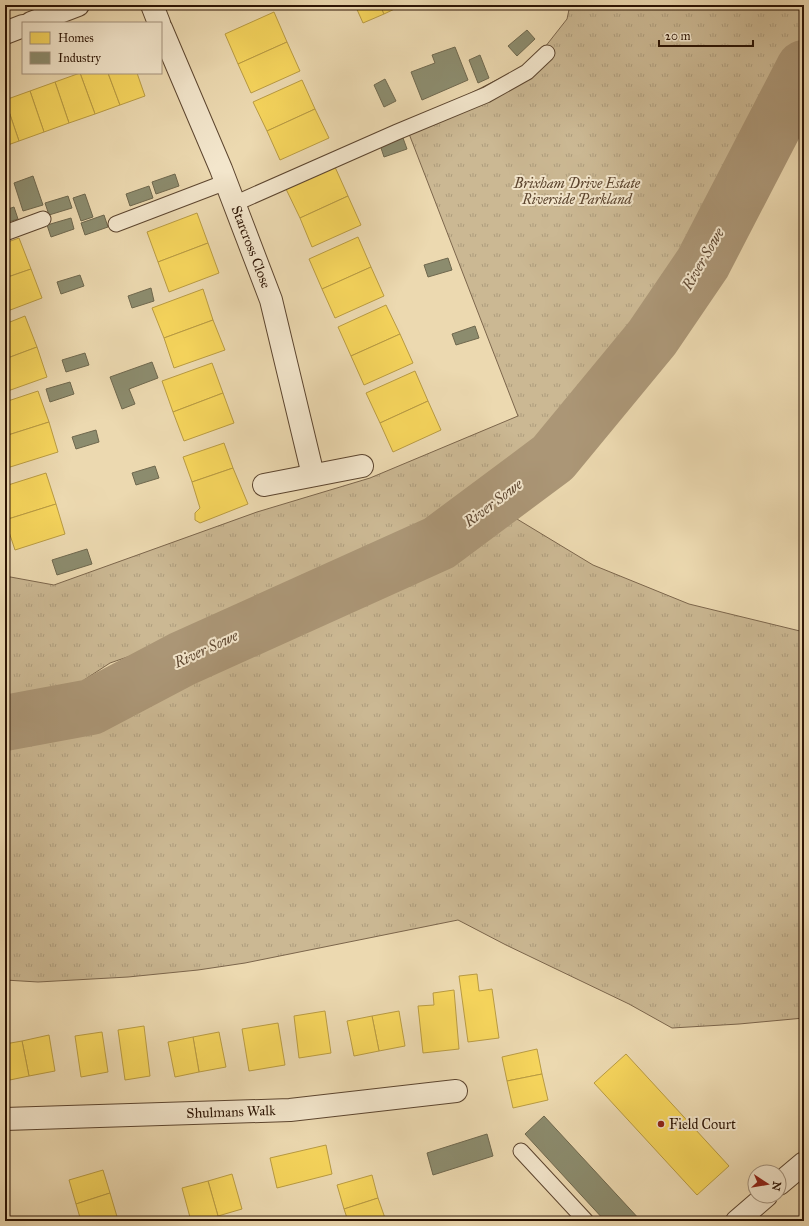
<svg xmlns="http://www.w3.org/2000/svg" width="809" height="1226" font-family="'IM FELL Great Primer',serif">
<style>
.park{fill:url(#park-tufts);stroke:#7c664c}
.homes{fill:#f6d55c;stroke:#b99b42}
.industry{fill:#8c8c6e;stroke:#6f684e}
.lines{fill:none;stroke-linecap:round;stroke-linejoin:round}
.river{stroke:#ab9676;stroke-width:56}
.service-casing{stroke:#5c452f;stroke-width:17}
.minor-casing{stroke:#5c452f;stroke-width:24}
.service{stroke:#f3e6cc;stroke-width:15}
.minor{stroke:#f3e6cc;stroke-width:22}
.poi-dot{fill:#8f2418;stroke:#f3e6cc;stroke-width:1.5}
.labels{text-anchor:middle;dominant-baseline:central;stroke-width:4;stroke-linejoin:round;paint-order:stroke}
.park-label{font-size:14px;font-style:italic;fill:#5c452f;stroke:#f3e6cc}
.street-label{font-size:14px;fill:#2c1404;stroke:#f3e6cc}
.poi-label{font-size:14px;fill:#2c1404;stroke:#f3e6cc;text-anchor:start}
.water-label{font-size:15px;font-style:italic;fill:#5f4832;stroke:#f3e6cc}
</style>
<defs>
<pattern id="park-tufts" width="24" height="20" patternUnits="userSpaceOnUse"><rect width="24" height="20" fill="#cbb893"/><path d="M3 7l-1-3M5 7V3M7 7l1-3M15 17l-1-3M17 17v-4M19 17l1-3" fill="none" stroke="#ae9d7d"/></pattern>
</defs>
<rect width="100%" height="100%" fill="#ecd9b0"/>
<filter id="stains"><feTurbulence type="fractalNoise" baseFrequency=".005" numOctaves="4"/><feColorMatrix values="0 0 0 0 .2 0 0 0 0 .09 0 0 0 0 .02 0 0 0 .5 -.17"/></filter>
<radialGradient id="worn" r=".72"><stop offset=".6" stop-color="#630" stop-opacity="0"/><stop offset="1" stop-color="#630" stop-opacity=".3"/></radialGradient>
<g class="park">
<path d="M570,5H804V45L721,212L692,263L662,313L620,366L539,450L489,491L409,542L216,630L136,654L110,663L84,680L63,700L10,712L5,711V576L54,585L257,512L370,478L518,416L406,126L534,61L567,19Z"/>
<path d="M512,516L593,565L689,604L804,632V1018L739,1024L672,1028L629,1004L506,945L458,920L245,963L198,970L128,977L38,982L5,980V742L100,725L232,665L346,609L396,580L445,561Z"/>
</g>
<g class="homes">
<path d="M355,5H380L384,14L363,23Z"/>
<path d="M380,5H403L384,14Z"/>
<path d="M274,12L287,42L238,64L225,34Z"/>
<path d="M287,42L300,71L251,93L238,64Z"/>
<path d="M80,73H108L120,105L95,114Z"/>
<path d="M80,73L95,114L69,123L55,82Z"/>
<path d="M108,73H137L145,96L120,105Z"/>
<path d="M302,80L315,109L267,131L253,102Z"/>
<path d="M55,82L69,123L44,132L30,91Z"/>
<path d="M30,91L44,132L19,141L5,100Z"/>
<path d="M5,100L19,141L5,146Z"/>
<path d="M315,109L329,138L280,160L267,131Z"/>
<path d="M335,167L348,196L300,218L286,189Z"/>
<path d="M348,196L361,225L312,247L300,218Z"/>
<path d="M197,213L208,243L158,262L147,232Z"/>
<path d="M358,237L371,267L322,289L309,259Z"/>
<path d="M19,238L31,269L5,278V243Z"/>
<path d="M208,243L219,273L169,292L158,262Z"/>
<path d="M371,267L384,296L335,318L322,289Z"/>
<path d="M31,269L42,298L5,312V278Z"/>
<path d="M203,289L213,320L164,338L152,308Z"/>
<path d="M386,305L400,334L351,356L338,327Z"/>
<path d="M25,316L37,347L5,359V324Z"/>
<path d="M213,320L225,350L174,368L164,338Z"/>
<path d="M400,334L413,363L364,385L351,356Z"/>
<path d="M37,347L47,377L5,392V359Z"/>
<path d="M212,363L223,393L173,412L162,381Z"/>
<path d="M415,371L428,401L380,423L366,393Z"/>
<path d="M38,391L49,422L5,436V402Z"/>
<path d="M223,393L234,423L184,441L173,412Z"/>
<path d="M428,401L441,430L393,452L380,423Z"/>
<path d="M49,422L58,452L7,468L5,462V436Z"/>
<path d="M224,443L233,468L192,482L183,457Z"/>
<path d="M233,468L248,504L200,523L195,520V513L200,508L192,482Z"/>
<path d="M46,473L56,504L5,520V486Z"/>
<path d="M56,504L65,534L15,550L5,520Z"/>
<path d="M477,974L479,991L492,989L499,1038L468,1042L459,976Z"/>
<path d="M454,990L459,1049L423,1053L418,1006L434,1005L433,993Z"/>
<path d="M325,1011L331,1053L299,1058L294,1016Z"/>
<path d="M399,1011L405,1046L379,1051L372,1016Z"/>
<path d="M372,1016L379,1051L354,1056L347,1021Z"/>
<path d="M278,1023L285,1065L249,1071L242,1029Z"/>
<path d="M144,1026L150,1076L125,1080L118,1030Z"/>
<path d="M102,1032L108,1072L81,1077L75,1036Z"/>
<path d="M219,1032L226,1067L199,1072L193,1037Z"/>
<path d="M49,1035L55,1071L29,1076L22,1041Z"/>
<path d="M193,1037L199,1072L175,1077L168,1042Z"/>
<path d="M22,1041L29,1076L5,1081V1044Z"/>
<path d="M537,1049L542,1074L507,1081L502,1057Z"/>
<path d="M626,1054L729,1166L697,1195L594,1083Z"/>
<path d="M542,1074L548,1100L513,1108L507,1081Z"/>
<path d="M326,1145L332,1174L277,1188L270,1158Z"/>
<path d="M103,1170L110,1193L76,1204L69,1180Z"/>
<path d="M232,1174L242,1209L218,1216L208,1181Z"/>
<path d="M372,1175L378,1198L344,1209L337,1185Z"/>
<path d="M208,1181L218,1216L199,1221H191L182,1188Z"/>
<path d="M110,1193L118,1220L113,1221H81L76,1204Z"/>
<path d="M378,1198L386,1221H348L344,1209Z"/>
</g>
<g class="industry">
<path d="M527,30L535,39L517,56L508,46Z"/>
<path d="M455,47L468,80L422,100L411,72L435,63L432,55Z"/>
<path d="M480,55L489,78L478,83L469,60Z"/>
<path d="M385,79L396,101L384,107L374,85Z"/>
<path d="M403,138L407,149L384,157L380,145Z"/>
<path d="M175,174L179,186L156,194L152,182Z"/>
<path d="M33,176L43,205L23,211L14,183Z"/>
<path d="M149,186L153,198L130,206L126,194Z"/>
<path d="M85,194L93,217L81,221L73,198Z"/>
<path d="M68,196L72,208L49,215L45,203Z"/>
<path d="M14,207L18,219L5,223V210Z"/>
<path d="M104,215L108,227L85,235L81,223Z"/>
<path d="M71,218L74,229L51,237L47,225Z"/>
<path d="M448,258L452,270L428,277L424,265Z"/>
<path d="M80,275L84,286L61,294L57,282Z"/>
<path d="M151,288L154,301L132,308L128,296Z"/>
<path d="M475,326L479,338L456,345L452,334Z"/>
<path d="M85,353L89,365L66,372L62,360Z"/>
<path d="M152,362L158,378L129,389L135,404L122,409L110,377Z"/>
<path d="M70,382L74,394L50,402L46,389Z"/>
<path d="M96,430L99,442L76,449L72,437Z"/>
<path d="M155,466L159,478L136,485L132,473Z"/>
<path d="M87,549L92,564L57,575L52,560Z"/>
<path d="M544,1116L641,1221H605L525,1134Z"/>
<path d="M487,1134L493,1156L433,1175L427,1153Z"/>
</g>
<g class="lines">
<path class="river" d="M5,723L91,707L182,659L439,543L553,458L652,338L703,263L804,68"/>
<defs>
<g id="service">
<path d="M234,204L397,132L486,95L527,72L547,53"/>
<path d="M116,224L226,182"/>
<path d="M5,233L43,219"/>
<path d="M521,1151L586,1221"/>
</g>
<g id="minor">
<path d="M152,5L159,23"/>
<path d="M31,23L78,5"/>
<path d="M161,28L221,169L271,300L313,475"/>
<path d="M5,33L23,26"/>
<path d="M264,485L362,466"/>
<path d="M5,1119L290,1110L456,1091"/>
<path d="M779,1184L804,1163"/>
<path d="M737,1221L766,1196"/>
</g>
</defs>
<use href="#service" class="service-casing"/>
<use href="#minor" class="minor-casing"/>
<use href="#service" class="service"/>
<use href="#minor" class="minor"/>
</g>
<circle class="poi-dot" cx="661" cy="1124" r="4"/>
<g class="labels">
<g class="park-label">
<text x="577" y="183">Brixham Drive Estate<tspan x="577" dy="16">Riverside Parkland</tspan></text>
</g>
<g class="street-label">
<text transform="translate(251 247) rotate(69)">Starcross Close</text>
<text transform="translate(231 1112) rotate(-2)">Shulmans Walk</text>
</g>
<g class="poi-label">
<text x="669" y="1124">Field Court</text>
</g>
<g class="water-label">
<text transform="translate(703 259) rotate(-60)">River Sowe</text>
<text transform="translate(493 503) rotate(-37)">River Sowe</text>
<text transform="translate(206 649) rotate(-25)">River Sowe</text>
</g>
</g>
<rect width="809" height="1226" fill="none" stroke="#ecd9b0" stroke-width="20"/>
<rect x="6" y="6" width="797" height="1214" fill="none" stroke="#2c1404" stroke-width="2"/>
<rect x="10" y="10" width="789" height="1206" fill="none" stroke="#2c1404"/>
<rect x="22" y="22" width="140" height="52" fill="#f3e6cc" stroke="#a3927c"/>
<rect x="30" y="32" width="20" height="12" fill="#f6d55c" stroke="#a3927c"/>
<text x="58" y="42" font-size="12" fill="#2c1404">Homes</text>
<rect x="30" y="52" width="20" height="12" fill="#8c8c6e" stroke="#a3927c"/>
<text x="58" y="62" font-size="12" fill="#2c1404">Industry</text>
<g transform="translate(767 1184) rotate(102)"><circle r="19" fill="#f3e6cc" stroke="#a3927c"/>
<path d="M0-3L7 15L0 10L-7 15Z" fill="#8f2418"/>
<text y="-6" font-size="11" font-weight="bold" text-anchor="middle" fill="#2c1404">N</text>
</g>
<path d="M659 40v6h94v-6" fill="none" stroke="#2c1404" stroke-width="2"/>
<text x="665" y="40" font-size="12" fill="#2c1404" stroke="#f3e6cc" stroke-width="3" paint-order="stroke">20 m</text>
<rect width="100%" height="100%" filter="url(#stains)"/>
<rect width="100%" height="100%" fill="url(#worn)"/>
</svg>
